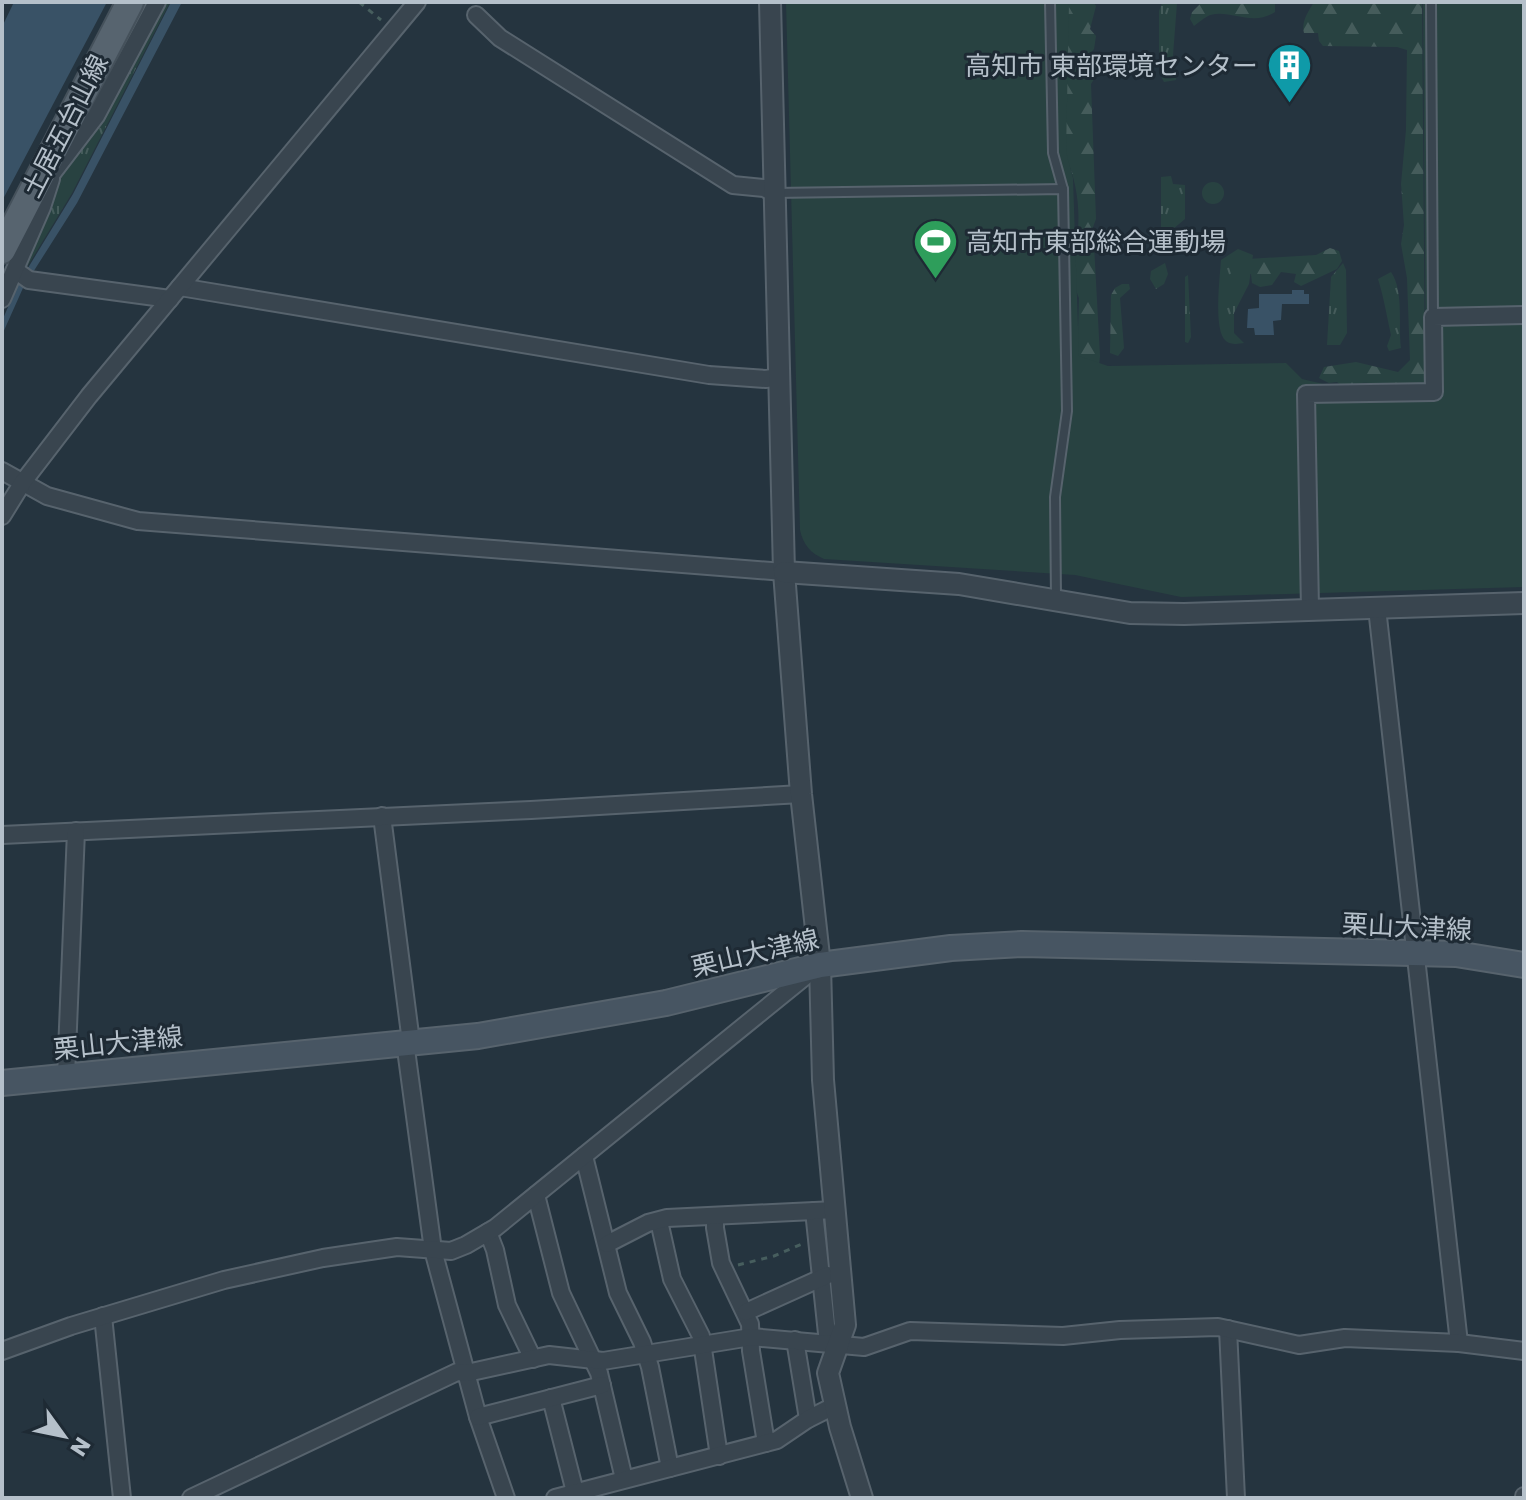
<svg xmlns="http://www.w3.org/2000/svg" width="1526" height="1500" font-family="Poppins,'Noto Sans JP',sans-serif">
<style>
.grass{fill:url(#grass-tufts)}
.forest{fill:url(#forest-firs)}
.pitch{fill:#284241}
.water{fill:#395266}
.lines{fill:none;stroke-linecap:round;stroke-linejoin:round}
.service-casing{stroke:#57636d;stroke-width:12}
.minor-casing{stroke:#57636d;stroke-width:20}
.tertiary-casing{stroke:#57636d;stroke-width:24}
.secondary-casing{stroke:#57636d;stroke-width:28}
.primary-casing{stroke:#45515b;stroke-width:30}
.path{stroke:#475e5e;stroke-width:3;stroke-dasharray:6 6;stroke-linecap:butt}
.service{stroke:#39454f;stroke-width:8}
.minor{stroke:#39454f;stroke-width:16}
.tertiary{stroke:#39454f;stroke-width:20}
.secondary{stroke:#475562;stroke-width:24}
.primary{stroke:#57646f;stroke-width:26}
.labels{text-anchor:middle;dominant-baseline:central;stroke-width:6;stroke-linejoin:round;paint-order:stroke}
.poi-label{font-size:26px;fill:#b5c0ca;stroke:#1e2a34;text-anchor:end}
.street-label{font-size:26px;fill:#b5c0ca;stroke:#1e2a34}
</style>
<defs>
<pattern id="grass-tufts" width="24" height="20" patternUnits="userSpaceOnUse" patternTransform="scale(2)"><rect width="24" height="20" fill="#284241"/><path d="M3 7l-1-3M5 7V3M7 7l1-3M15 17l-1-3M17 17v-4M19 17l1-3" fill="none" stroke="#455c5b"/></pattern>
<pattern id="forest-firs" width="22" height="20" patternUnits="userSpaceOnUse" patternTransform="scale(2)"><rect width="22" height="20" fill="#284241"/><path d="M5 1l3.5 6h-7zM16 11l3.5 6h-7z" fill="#455c5b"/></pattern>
</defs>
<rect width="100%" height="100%" fill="#25343f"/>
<g class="grass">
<path d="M159,2H170L72,193L24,272L22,270L58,171Z"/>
<path d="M1162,3H1177L1172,68L1177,71L1176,80L1164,82L1159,72V11Z"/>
<path d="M1171,176L1173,184L1185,185V219L1167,234L1161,235V177Z"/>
<circle cx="1213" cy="193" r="11"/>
<path d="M1238,249L1253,255L1249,284L1234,313V333L1244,343C1238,344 1231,345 1226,341C1213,331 1220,277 1221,260Z"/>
<path d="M1165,263L1168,274L1164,284L1156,289L1150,279L1151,271Z"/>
<path d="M1343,263L1346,270L1347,333L1340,345H1327L1331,277Z"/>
<path d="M1391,272C1404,291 1398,324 1401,348L1389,351L1387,346L1391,335C1387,317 1384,298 1378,279Z"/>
<path d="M1188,275L1191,337L1188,343L1185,342V277Z"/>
</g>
<g class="forest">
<path d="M1066,2H1093L1096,6L1090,29L1096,36L1094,49L1087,57L1095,64L1094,79L1091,84L1096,219L1093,227L1100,356L1096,394L1076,400L1079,298C1073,284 1073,263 1074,248C1074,242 1078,237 1078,230C1080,205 1076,180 1066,157Z"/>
<path d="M1202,2H1275V12C1252,27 1231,9 1210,15C1205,17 1198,23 1194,26L1190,19L1192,12Z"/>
<path d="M1314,2H1422L1425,383C1415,383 1410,386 1400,388C1387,391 1377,381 1362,383L1359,388H1344L1337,382L1329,383L1319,378L1324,367L1356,362L1398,372L1410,360L1407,278L1401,244L1404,225L1401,184L1406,130L1407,50L1397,47L1323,46L1319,41L1318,33H1304C1301,22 1308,12 1314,2Z"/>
<path d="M1330,248L1339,251L1342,261L1337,269L1301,286L1294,282L1296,274L1281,272L1272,285L1260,287L1252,283L1251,274H1243L1238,284L1233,281V263L1237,256L1248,259L1316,255Z"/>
<path d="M1122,284H1129L1130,289L1120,298L1124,348L1118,356L1110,353L1111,295L1115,288Z"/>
</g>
<path class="pitch" d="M786,2H1069L1066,152L1073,178L1079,356L1108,366L1286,363L1302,379L1332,386L1426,383L1423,2H1524V587L1181,597L1075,575L824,559C810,553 803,544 800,530Z"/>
<g class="water">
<path d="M14,2H107L2,201V27Z"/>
<path d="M171,2H182L77,203L23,288L2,335V321L17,286L73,194Z"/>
<path d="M1292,290H1304V294H1309V304H1282L1281,320L1273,321L1274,335H1255L1254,328H1247L1248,309L1259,308V294H1292Z"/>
</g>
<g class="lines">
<defs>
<g id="service">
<path d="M1050,2L1053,153L1063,189"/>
<path d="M1431,2L1433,317"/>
<path d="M774,193L1063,189L1067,411L1055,497L1056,598"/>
</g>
<g id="minor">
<path d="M476,15L500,38L733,185L764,188L774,193"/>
<path d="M51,175L96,116L157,2"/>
<path d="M15,270L29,280L170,299"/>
<path d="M180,287L709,375L766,379L778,377"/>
<path d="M2,299L42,207L51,179V175L47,173"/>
<path d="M2,471L47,496L138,521L784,572"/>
<path d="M2,516L23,482L89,396L417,2"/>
<path d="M1377,608L1459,1343"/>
<path d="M1310,609L1306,394L1434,392L1433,317L1524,315"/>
<path d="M382,816L411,1042"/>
<path d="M2,835L531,810L801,794"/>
<path d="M405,1042L433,1250L478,1417L506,1498"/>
<path d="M66,1076L76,831"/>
<path d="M584,1156L618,1293L642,1342L650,1367L670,1468"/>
<path d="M536,1195L561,1293L599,1373L624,1479"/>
<path d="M814,1211L828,1343"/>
<path d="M715,1216V1228L721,1263L750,1324L751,1351L766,1443"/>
<path d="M659,1221L672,1279L701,1336L719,1456"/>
<path d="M488,1232L495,1250L507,1305L533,1359"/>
<path d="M607,1244L648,1223L667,1218L835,1210"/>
<path d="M746,1312L828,1275"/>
<path d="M103,1316L122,1498"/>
<path d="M1228,1329L1236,1498"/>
<path d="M795,1340L808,1419"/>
<path d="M2,1351L71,1326L224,1280L323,1258L397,1247L451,1251L466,1245L495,1228L813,970"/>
<path d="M551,1398L575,1492"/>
<path d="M478,1417L602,1385"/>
<path d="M191,1498L457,1372L467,1373L549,1355L603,1361L751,1337L864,1347L910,1331L1063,1336L1120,1330L1218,1327L1299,1345L1345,1338L1459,1343L1524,1351"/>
<path d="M555,1498L777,1440L808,1419L834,1406"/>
<path d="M1524,1498V1496"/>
</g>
<g id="tertiary">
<path d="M770,2L784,572L801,794L820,965L823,1080L845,1325L828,1373L840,1427L862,1498"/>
<path d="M784,572L959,584L1130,613L1184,614L1524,603"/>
</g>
<path id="secondary" d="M2,1083L478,1036L666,1003L820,965L951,948L1022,944L1456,954L1524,965"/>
<path id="primary" d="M2,250L130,2"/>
</defs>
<use href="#service" class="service-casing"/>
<use href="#minor" class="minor-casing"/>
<use href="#tertiary" class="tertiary-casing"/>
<use href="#secondary" class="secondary-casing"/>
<use href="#primary" class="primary-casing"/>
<g class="path">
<path d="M359,2L381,20"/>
<path d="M738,1265L774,1256L802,1244"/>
</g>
<use href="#service" class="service"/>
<use href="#minor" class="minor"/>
<use href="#tertiary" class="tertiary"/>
<use href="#secondary" class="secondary"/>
<use href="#primary" class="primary"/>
</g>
<defs>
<symbol id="building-pin" viewBox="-11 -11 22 30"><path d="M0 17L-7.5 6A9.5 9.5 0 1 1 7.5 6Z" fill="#0f9aa8" stroke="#1e2a34"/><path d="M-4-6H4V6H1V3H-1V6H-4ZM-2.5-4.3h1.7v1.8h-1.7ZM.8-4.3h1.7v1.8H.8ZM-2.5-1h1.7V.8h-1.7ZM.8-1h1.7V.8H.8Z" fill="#fff"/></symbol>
<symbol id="stadium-pin" viewBox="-11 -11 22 30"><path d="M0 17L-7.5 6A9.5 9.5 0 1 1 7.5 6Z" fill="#2e9e5b" stroke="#1e2a34"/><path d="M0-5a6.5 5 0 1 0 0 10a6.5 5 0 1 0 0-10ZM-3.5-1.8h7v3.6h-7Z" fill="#fff"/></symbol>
</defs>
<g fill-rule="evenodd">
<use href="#building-pin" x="1264" y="40" width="51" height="69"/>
<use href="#stadium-pin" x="910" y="216" width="51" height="69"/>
</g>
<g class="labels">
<g class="poi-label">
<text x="1258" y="66">高知市 東部環境センター</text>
<text x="966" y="242" text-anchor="start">高知市東部総合運動場</text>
</g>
<g class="street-label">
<text transform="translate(65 126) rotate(-63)">土居五台山線</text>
<text transform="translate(1407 927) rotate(3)">栗山大津線</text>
<text transform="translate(755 953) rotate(-13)">栗山大津線</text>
<text transform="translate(118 1043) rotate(-6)">栗山大津線</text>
</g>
</g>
<rect width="1526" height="1500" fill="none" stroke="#b5c0ca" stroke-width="8"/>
<g transform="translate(64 1436) rotate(123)" stroke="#1e2a34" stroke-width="6" paint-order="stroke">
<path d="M0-6L14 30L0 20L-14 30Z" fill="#b5c0ca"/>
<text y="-12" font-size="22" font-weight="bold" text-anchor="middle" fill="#b5c0ca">N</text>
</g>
</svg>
